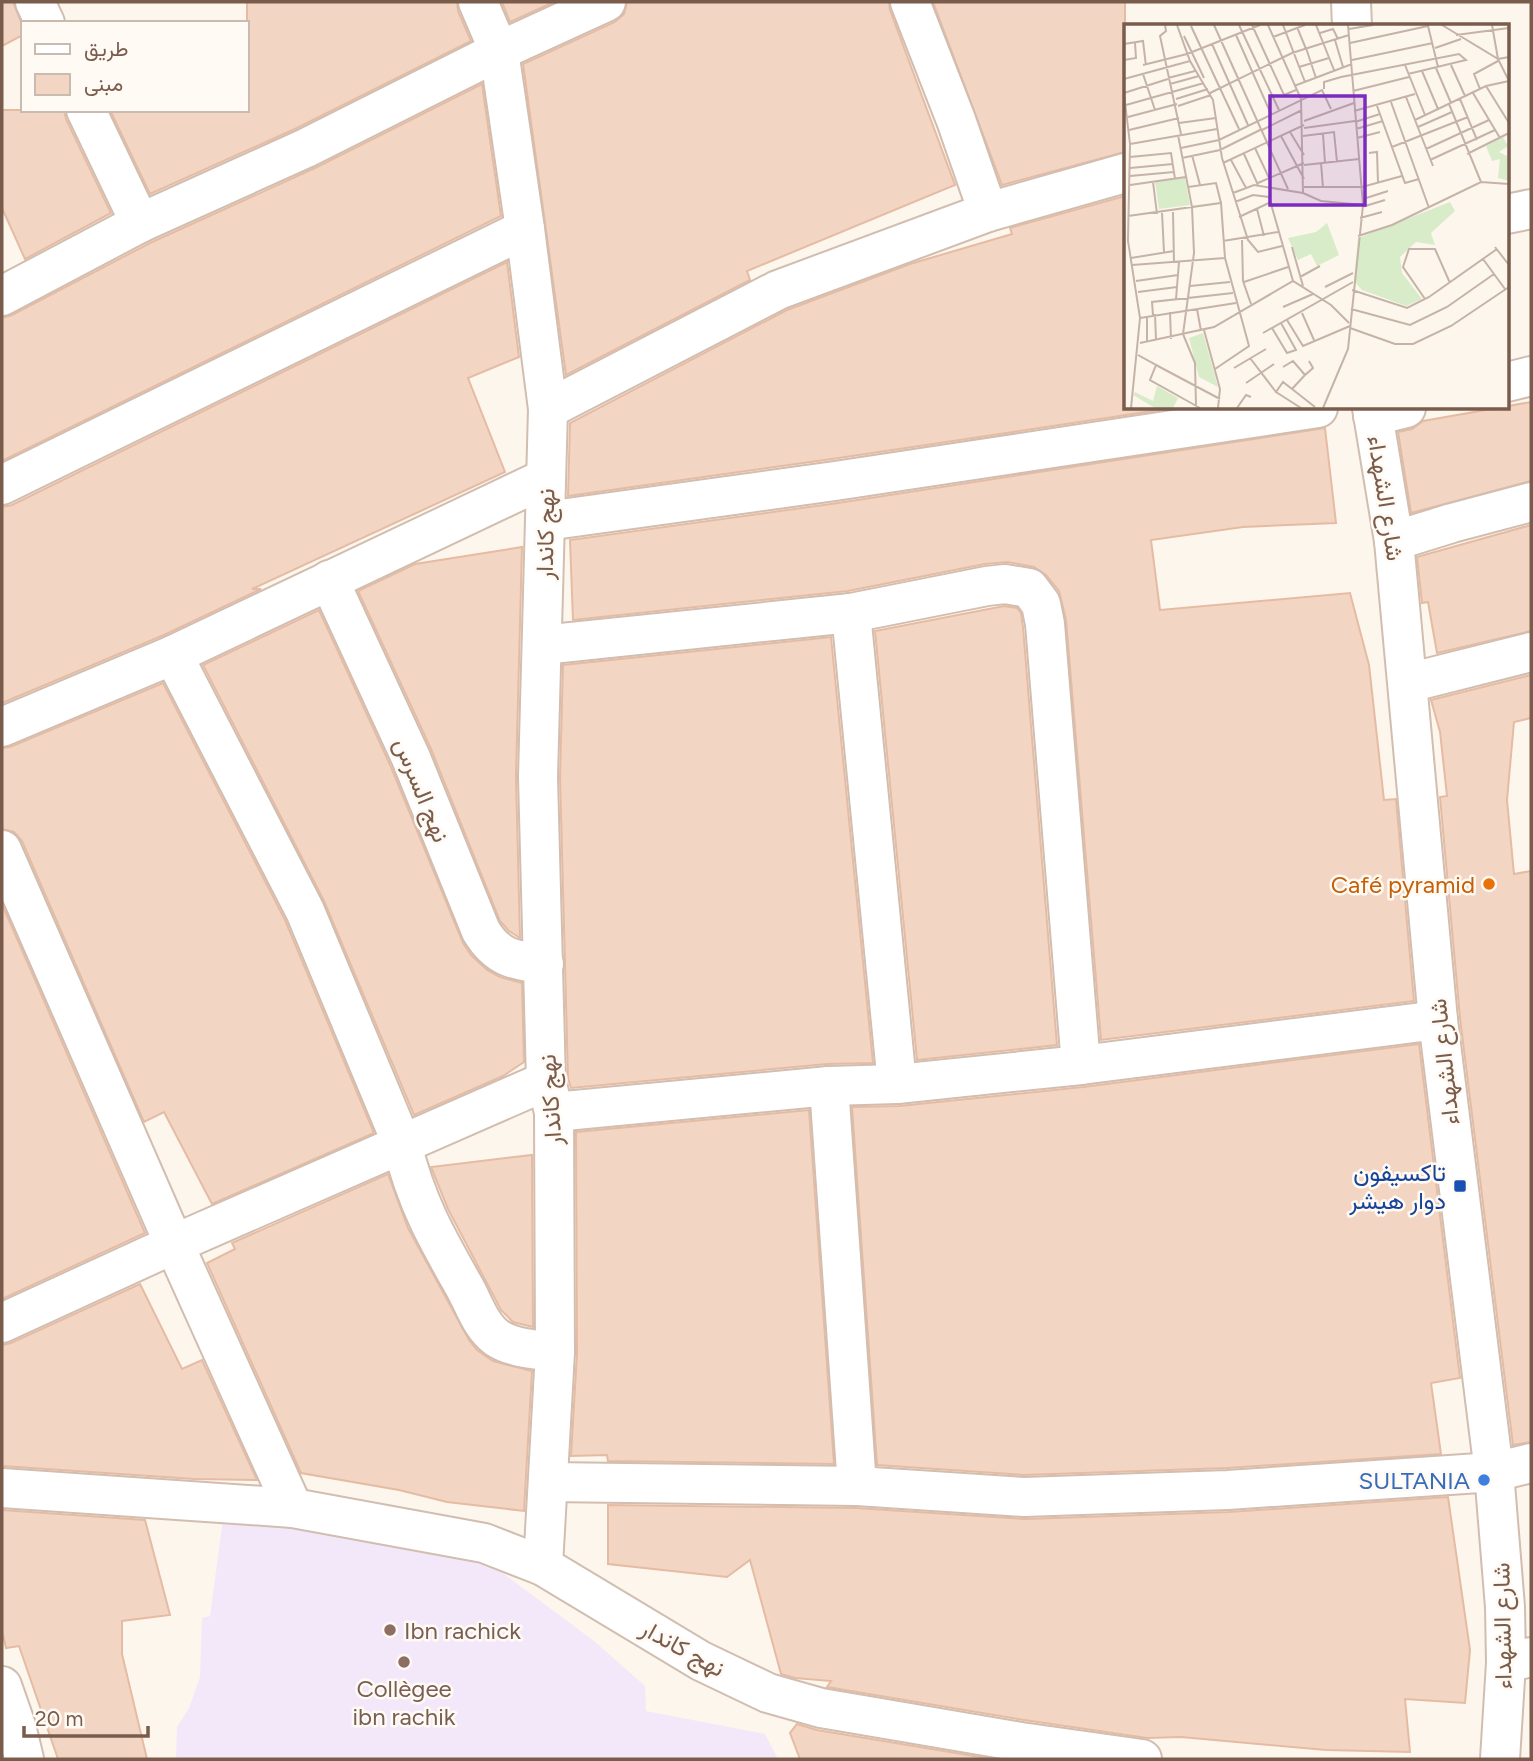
<svg xmlns="http://www.w3.org/2000/svg" width="1533" height="1761" font-family="Figtree,Vazirmatn,sans-serif">
<style>
.education{fill:#f3e8fa}
.building{fill:#f3d5c3;stroke:#e6bba3;stroke-width:2}
.lines{fill:none;stroke-linecap:round;stroke-linejoin:round}
.minor-casing{stroke:#d1beb0;stroke-width:42}
.tertiary-casing{stroke:#d1beb0;stroke-width:42}
.minor{stroke:#fff;stroke-width:38}
.tertiary{stroke:#fff;stroke-width:38}
.food-dot{fill:#e8710a;stroke:#fffaf3;stroke-width:2.5}
.transit-dot{fill:#1a4fb4;stroke:#fffaf3;stroke-width:2.5}
.shop-dot{fill:#3f7fe0;stroke:#fffaf3;stroke-width:2.5}
.education-dot{fill:#8d6e63;stroke:#fffaf3;stroke-width:2.5}
.labels{text-anchor:middle;dominant-baseline:central;stroke-width:5;stroke-linejoin:round;paint-order:stroke}
.street-label{font-size:24px;fill:#7a5c4d;stroke:#fffaf3}
.food-label{font-size:24px;fill:#c56008;stroke:#fffaf3;text-anchor:end}
.transit-label{font-size:24px;fill:#164399;stroke:#fffaf3;text-anchor:end}
.shop-label{font-size:24px;fill:#366cbe;stroke:#fffaf3;text-anchor:end}
.education-label{font-size:24px;fill:#785e54;stroke:#fffaf3;text-anchor:start}
.inset-road{fill:none;stroke:#c5b3a7;stroke-width:2}
.view{fill:#7b2cbf;fill-opacity:0.15;stroke:#7b2cbf;stroke-width:3.5}
.inset-edge{fill:none;stroke:#7a5c4d;stroke-width:3.5}
</style>
<rect width="100%" height="100%" fill="#fdf6ec"/>
<path class="education" d="M223,1519L477,1554L594,1641L645,1686L646,1711L765,1734L778,1759H176L177,1727L189,1708L200,1677L202,1618L210,1616Z"/>
<g class="building">
<path d="M2,2H13L23,27V35L2,46Z"/>
<path d="M247,2H457L458,11L471,41L297,128L150,194L110,110H247Z"/>
<path d="M502,2H554L510,22Z"/>
<path d="M627,2H889L890,10L955,185L747,271L750,280L566,375L523,64L615,22L624,14Z"/>
<path d="M933,2H1125V152L1002,185Z"/>
<path d="M482,84L501,216L2,461V318L12,315L150,243L315,168Z"/>
<path d="M2,110H64L66,119L111,213L25,259L2,208Z"/>
<path d="M1125,196V408H1173L832,459L568,496L570,423L787,310L910,264L1012,234L1010,228Z"/>
<path d="M507,262L519,357L468,378L505,472L252,589H261L164,635L2,703V507L12,505Z"/>
<path d="M1531,402V481L1411,513L1398,432L1412,429L1423,421Z"/>
<path d="M1325,428L1336,523L1243,527L1151,540L1160,610L1350,593L1369,665L1384,800L1396,799L1414,1001L1101,1040L1066,620L1059,591L1046,575L1034,567L1008,562L985,564L848,591L573,620L570,540L838,503Z"/>
<path d="M1531,525V631L1437,653L1428,602L1422,603L1417,557Z"/>
<path d="M522,547L516,776L520,938L509,931L500,921L431,749L358,591L415,564Z"/>
<path d="M1004,606L1017,608L1021,613L1023,627L1057,1045L917,1060L875,631Z"/>
<path d="M319,610L391,767L463,943L471,955L487,970L500,977L522,983L524,1062L503,1076L414,1115L324,901L203,665Z"/>
<path d="M831,637L873,1063L827,1064L571,1088L568,1078L560,777L563,665Z"/>
<path d="M1531,675V718L1514,722L1507,800L1514,874L1531,871V1442L1513,1445L1460,1018L1440,797L1447,796L1440,732L1431,700Z"/>
<path d="M163,683L285,920L374,1133L212,1204L164,1112L144,1122L22,841L14,832L2,829V748L10,747Z"/>
<path d="M2,904L145,1233L2,1299Z"/>
<path d="M1419,1044L1460,1378L1431,1383L1441,1454L1227,1468L1024,1475L877,1465L852,1107L899,1106L1083,1087Z"/>
<path d="M809,1110L834,1464L608,1461L607,1455L571,1456L577,1353L576,1132Z"/>
<path d="M532,1155L533,1327L513,1322L501,1310L448,1209L431,1167Z"/>
<path d="M388,1174L408,1228L469,1340L477,1350L493,1361L532,1371L524,1511L447,1502L399,1490L301,1473L207,1263L235,1249L232,1243Z"/>
<path d="M140,1284L182,1369L202,1360L257,1480L194,1479L2,1466V1345L11,1343Z"/>
<path d="M1448,1497L1470,1650L1465,1703L1405,1699L1410,1752L1326,1750L1181,1737L1147,1738L1024,1720L827,1687L831,1681L795,1678L781,1674L750,1560L727,1577L608,1564V1505L856,1508L1025,1519L1229,1512Z"/>
<path d="M2,1510L145,1520L170,1615L122,1621V1654L147,1759H58L19,1646L6,1648L2,1631Z"/>
<path d="M797,1724L817,1730L992,1759H800L790,1733Z"/>
</g>
<g class="lines">
<defs>
<g id="minor">
<path d="M35,2L45,23"/>
<path d="M478,2L499,51L525,229L548,409L538,777L546,1081L554,1112L555,1352L543,1566L701,1661L768,1693L821,1708L1021,1742L1142,1759"/>
<path d="M910,2L956,120L988,212"/>
<path d="M86,110L140,223"/>
<path d="M1507,214L1531,209"/>
<path d="M2,296L140,223L306,148L499,51L606,2"/>
<path d="M1507,382L1531,376"/>
<path d="M548,409L778,290L988,212L1125,173"/>
<path d="M1373,416L1406,408"/>
<path d="M2,485L525,229"/>
<path d="M546,521L835,481L1318,408"/>
<path d="M1394,541L1452,523L1531,502"/>
<path d="M329,580L411,758L481,931C498,959 514,960 544,964"/>
<path d="M851,613L897,1084"/>
<path d="M542,645L851,613L987,586L1005,584L1029,588L1041,604L1045,624L1081,1065"/>
<path d="M173,655L305,911L402,1144C416,1202 436,1237 465,1288C474,1304 481,1327 497,1338C514,1349 536,1349 555,1352"/>
<path d="M1408,683L1531,652"/>
<path d="M2,727L173,655L546,478"/>
<path d="M2,850L174,1244L293,1508"/>
<path d="M829,1086L857,1486"/>
<path d="M554,1112L829,1086L897,1084L1081,1065L1438,1020"/>
<path d="M2,1323L174,1244L546,1081"/>
<path d="M548,1482L857,1486L1024,1497L1228,1490L1494,1472L1531,1463"/>
<path d="M2,1488L293,1508L484,1543L543,1566"/>
<path d="M1506,1663L1531,1657"/>
<path d="M2,1686L16,1726L24,1759"/>
</g>
<g id="tertiary">
<path d="M1351,2L1352,26"/>
<path d="M1372,408L1394,541L1438,1020L1494,1472L1505,1607L1506,1663L1500,1759"/>
</g>
</defs>
<use href="#minor" class="minor-casing"/>
<use href="#tertiary" class="tertiary-casing"/>
<use href="#minor" class="minor"/>
<use href="#tertiary" class="tertiary"/>
</g>
<circle class="food-dot" cx="1489" cy="884" r="7"/>
<rect class="transit-dot" x="1453" y="1179" width="14" height="14" rx="3.5"/>
<circle class="shop-dot" cx="1484" cy="1480" r="7"/>
<g class="education-dot">
<circle cx="390" cy="1630" r="7"/>
<circle cx="404" cy="1662" r="7"/>
</g>
<g class="labels">
<g class="street-label">
<text transform="translate(1386 498) rotate(81)">شارع الشهداء</text>
<text transform="translate(545 534) rotate(-89)">نهج كاندار</text>
<text transform="translate(422 790) rotate(68)">نهج السرس</text>
<text transform="translate(1444 1062) rotate(-96)">شارع الشهداء</text>
<text transform="translate(550 1100) rotate(-94)">نهج كاندار</text>
<text transform="translate(1502 1626) rotate(-91)">شارع الشهداء</text>
<text transform="translate(683 1648) rotate(29)">نهج كاندار</text>
</g>
<g class="food-label">
<text x="1475" y="884">Café pyramid</text>
</g>
<g class="transit-label">
<text x="1446" y="1172">تاكسيفون<tspan x="1446" dy="28">دوار هيشر</tspan></text>
</g>
<g class="shop-label">
<text x="1470" y="1480">SULTANIA</text>
</g>
<g class="education-label">
<text x="404" y="1630">Ibn rachick</text>
<text x="404" y="1688" text-anchor="middle">Collègee<tspan x="404" dy="28">ibn rachik</tspan></text>
</g>
</g>
<g transform="translate(1124 24)">
<rect width="385" height="385" fill="#fdf6ec"/>
<path d="M379,113L384,122L375,128L385,133V157L374,154L376,135L368,137L362,122ZM326,178L331,187L307,209L311,221L292,218L276,233L278,249L298,275L282,282L238,266L230,257L234,214ZM203,199L215,231L193,242L187,230L174,236L164,214L192,208ZM33,362L54,374L49,384H31L9,371L11,368L29,377Z" fill="#d8ecc9"/>
<path d="M61,154L66,181L35,185L31,158ZM79,309L94,363L75,353L65,314Z" fill="#d8ecc9"/>
<path class="inset-road" d="M41,1L42,7L36,12L57,110M53,1L66,37L89,76L98,134L124,216L134,228L158,222M90,1L164,165M115,1L155,86M128,1L160,71L172,66M144,1L177,75L179,169L197,177L239,181M159,1L181,58M192,1L210,46M318,1L374,35L385,57M368,1L374,35L385,33M67,2L115,105M173,3L182,25M225,5L249,1M196,9L209,5L214,15M112,11L147,90M332,11L385,4M60,12L80,54M149,13L181,1M211,16L219,43M226,19L304,2L314,43M0,20L19,17L22,42M88,20L124,101M182,24L192,54M311,24L337,15M0,36L12,34L11,19M228,36L309,19M19,41L63,30L136,1M281,41L301,91M327,41L341,72M175,43L205,34M312,44L327,79M298,47L314,85M19,50L31,86M44,54L71,47M0,55L66,37M46,60L75,52M170,62L228,40M362,62L385,99M200,65V58L217,53L335,30L342,36L284,50M356,65L350,50L374,37M229,67L285,53M0,69L44,55M86,69L168,29L225,11M349,69L376,114M0,70L6,120L4,217L16,294L7,384M282,73L309,142M52,75L84,65M336,75L353,116M267,78L305,184M325,80L357,158M2,81L80,59M54,82L87,71M253,82L281,159L295,155M230,87L291,70M4,93L53,80M291,96L362,62L385,57M180,97L230,79M231,98L256,90M55,99L92,94M294,103L328,88M180,104L231,97M232,105L259,97M5,106L55,94M138,106L178,86M166,108L180,131M199,110L201,139M54,111L68,183L70,229L59,310L71,339L72,382M157,112L180,155M179,112L210,108L213,138M233,114L256,108M6,120L93,105M268,123L344,93M57,124L95,116L198,66L207,85M131,124L145,154M302,125L365,96M245,129L253,128L254,159M120,130L134,161M343,130L385,109M68,131L76,161M6,133L47,129L51,155M58,134L96,126L138,105M107,136L122,164M306,136L371,106M99,139L180,101M197,139L199,164M180,141L235,135M6,144L49,140M6,152L50,148M29,158L33,190M134,159L180,139M6,161L62,153M64,163L92,159L97,179M180,163H238L278,152M109,169L130,161L179,169M239,175L264,167M111,178L129,171L145,173L169,257M238,183L261,176M133,185L140,212M49,188L50,238M38,189L40,228M4,192L97,179L101,234L125,322L91,345M115,193L147,178M236,194L258,188M234,212L268,201L357,158L385,160M118,216L119,257L127,280M99,217L154,208M168,223L179,262M371,223L385,241M7,234L50,227M359,235L381,265M8,241L101,234M176,253L196,242M12,257L54,251M120,258L164,243M66,262L106,258M201,263L229,249M228,266L283,284L305,273L373,225M14,268L53,263M52,275L55,238M301,275L279,243L285,225H311L326,259M159,283L189,270M73,285L77,307M227,285L286,301L323,283L370,250M46,288L47,315M178,289L190,316M31,290L32,316M29,291L28,278L109,269M23,293V319M16,294L112,279M163,296L179,322L226,302M148,304L163,329L172,326L157,299M226,304L271,320H289L327,302L385,263M80,306L96,365L94,384M139,309L229,258M16,319L90,303L169,257L207,281L225,299M14,331L32,341L26,356L76,384M126,334L152,368M32,341L96,375M159,343L169,337L181,351L189,344L185,337M110,344L142,325M181,351L168,365L191,383M122,359L150,340M168,365L159,358L152,368L177,384M113,384L122,371L127,373M199,384L224,325L239,181L224,1"/>
<path class="view" d="M146,72H241V181H146Z"/>
<rect width="385" height="385" class="inset-edge"/>
</g>
<rect width="1533" height="1761" fill="none" stroke="#7a5c4d" stroke-width="7"/>
<rect x="21" y="21" width="228" height="91" fill="#fffaf3" stroke="#cabbb1" stroke-width="2"/>
<rect x="35" y="44" width="35" height="10" fill="#ffffff" stroke="#cabbb1" stroke-width="2"/>
<text x="84" y="56" font-size="21" fill="#7a5c4d">طريق</text>
<rect x="35" y="74" width="35" height="21" fill="#f3d5c3" stroke="#cabbb1" stroke-width="2"/>
<text x="84" y="91" font-size="21" fill="#7a5c4d">مبنى</text>
<path d="M24 1726v10h124v-10" fill="none" stroke="#7a5c4d" stroke-width="3.5"/>
<text x="35" y="1726" font-size="21" fill="#7a5c4d" stroke="#fffaf3" stroke-width="5" paint-order="stroke">20 m</text>
</svg>
